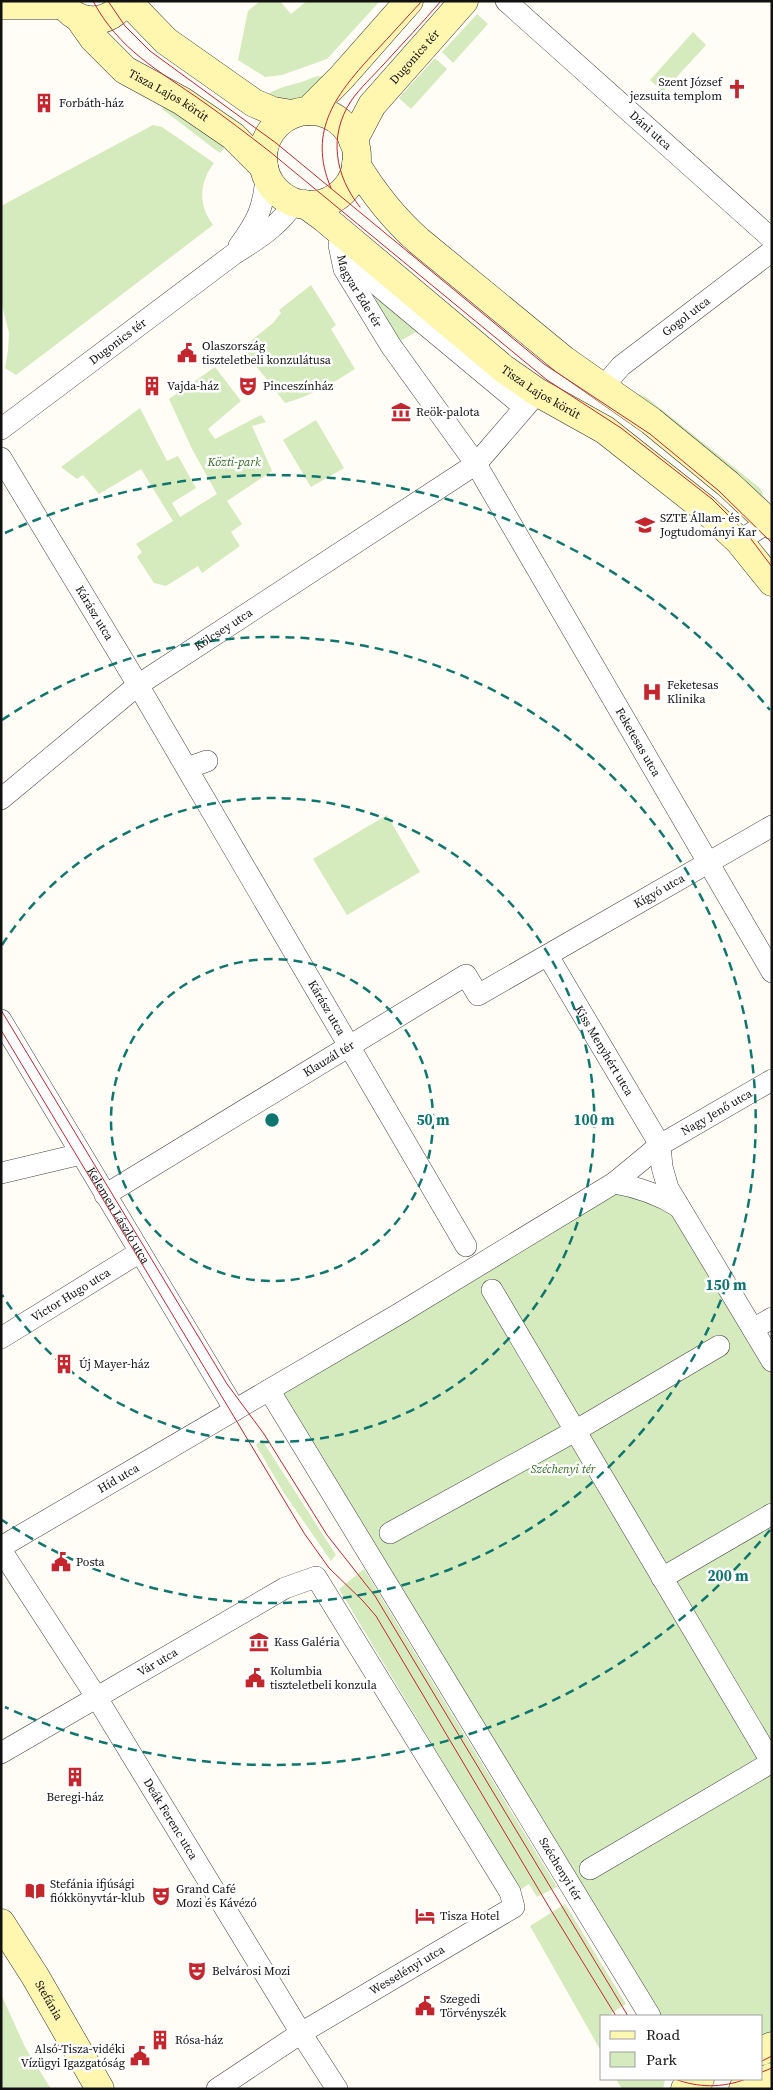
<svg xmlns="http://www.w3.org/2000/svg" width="773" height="2090" font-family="'Source Serif 4',serif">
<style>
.green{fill:#d5ebbd}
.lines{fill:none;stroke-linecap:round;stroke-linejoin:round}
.street-casing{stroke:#444;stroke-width:22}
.secondary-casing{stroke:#333;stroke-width:29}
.street{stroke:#fff;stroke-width:21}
.secondary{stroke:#fff6b0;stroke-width:28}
.tram{stroke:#c4262e;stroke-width:1}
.ring{fill:none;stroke:#0f766e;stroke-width:2.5;stroke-dasharray:9 6}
.labels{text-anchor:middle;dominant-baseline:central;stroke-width:5;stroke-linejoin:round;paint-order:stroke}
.street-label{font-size:12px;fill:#111;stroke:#fff}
.poi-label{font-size:12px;fill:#111;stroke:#fff;text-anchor:start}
.park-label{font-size:12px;font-style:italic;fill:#2f6b1f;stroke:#fff}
.centre{fill:#0f766e;stroke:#fff;stroke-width:2.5}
.ring-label{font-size:15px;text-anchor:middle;font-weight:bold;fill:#0f766e;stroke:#fff;stroke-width:5;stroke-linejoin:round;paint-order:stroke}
</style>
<rect width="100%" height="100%" fill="#fffdf5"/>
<g class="green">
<path d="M260,1H280L291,14L307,1H380L327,59L282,75L265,77L238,60L248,11Z"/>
<path d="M477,14L488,24L453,63L442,52Z"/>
<path d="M693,32L706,45L663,92L650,80Z"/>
<path d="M435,58L447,69L411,109L399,98Z"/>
<path d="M322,76L326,78L305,99L282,104L267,95C277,88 287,86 298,83C307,81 312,76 322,76Z"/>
<path d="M172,106L227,145L220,153L217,151L161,108Z"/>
<path d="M153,125L162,127L214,163C199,183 198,205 213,225L16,375L5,368L8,350L9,333L1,301V206Z"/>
<path d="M311,285L336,325L331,329L355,369C333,383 311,396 285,403L242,348L273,323L281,313L279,310Z"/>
<path d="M378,298L418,331L397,343L373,301Z"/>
<path d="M215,367L241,401L208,429L215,439L261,415L266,422L252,426L272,471L227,501L242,524L231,532L240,546L202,573L198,566L166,586L154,583L137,557L142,552L136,544L173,521L141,469L99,494L83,475L77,479L61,467L140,408L167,461L178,456L196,488L172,503L180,517L217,494L192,449L169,399Z"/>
<path d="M638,394L646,397L760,488L763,494L762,498L631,396Z"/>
<path d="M316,420L344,468L311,487L283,440Z"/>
<path d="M387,815L420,872L347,915L313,859Z"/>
<path d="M614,1183L659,1195L772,1361V2046L762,2051V2016H650L269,1390Z"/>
<path d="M262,1440L336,1555L331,1561L284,1493L256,1445Z"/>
<path d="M364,1569L557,1887L537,1897L529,1884L520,1890L339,1589Z"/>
<path d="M565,1904L626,2004L609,2015L610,2016H602V2053L530,1926Z"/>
<path d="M1,1994L25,2047L51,2089H1Z"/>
<path d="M616,2079H663L665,2080L663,2089H622Z"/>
</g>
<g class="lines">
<defs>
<g id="street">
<path id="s1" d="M506,1L772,239"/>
<path id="s2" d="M339,245L344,269L391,346L476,464L772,972"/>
<path d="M239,246C257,221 264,208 266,176"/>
<path d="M345,258L524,407"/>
<path id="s3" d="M604,386L621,366L772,251"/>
<path id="s4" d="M1,429L234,254C258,239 279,226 295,202"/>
<path id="s5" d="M1,458L138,685L466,1246"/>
<path d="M739,541L772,520"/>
<path d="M187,768L207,761"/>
<path id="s6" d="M1,799L138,685L476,464L532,399"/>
<path id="s7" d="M548,956L660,1145L662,1167L668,1188L772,1361"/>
<path id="s8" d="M1,1020L235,1410"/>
<path d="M1,1173L81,1154"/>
<path d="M614,1183C638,1187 658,1194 679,1207"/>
<path id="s9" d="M105,1195L466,975L478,995L772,826"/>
<path d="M492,1290L772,1763"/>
<path d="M753,1329L772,1318"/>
<path id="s10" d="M1,1338L140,1252"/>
<path id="s11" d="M269,1390L650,2016"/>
<path d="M390,1533L575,1431L719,1346"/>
<path id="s12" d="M1,1547L397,1315L614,1183L660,1145L772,1080"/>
<path id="s13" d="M1,1550L97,1698L301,2033L337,2089"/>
<path d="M662,1578L772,1514"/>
<path id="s14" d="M1,1753L285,1588L316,1577L510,1892L514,1907L301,2033L217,2089"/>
<path d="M590,1869L772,1762"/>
</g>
<g id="secondary">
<path d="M62,1C75,27 111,26 124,1"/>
<path d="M132,1L135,9L166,41L254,103L273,111L292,114"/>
<path d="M1,5H64"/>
<path id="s15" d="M79,18L93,38L125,70L182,101L233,136L264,167"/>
<path d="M308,111L341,78L409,1"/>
<circle cx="310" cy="158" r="47"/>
<path id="s16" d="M353,141L372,105L464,1"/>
<path d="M356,164C374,194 393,218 419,241L564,360L651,421L728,484L772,525"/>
<path id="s17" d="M305,204L324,218L504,369L537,392L605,430L705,509L739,541L772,582"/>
<path id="s18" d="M1,1923L35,1976L100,2089"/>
<path d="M762,2051L772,2046"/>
<path d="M685,2089L700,2079"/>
<path d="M743,2089L772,2077"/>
</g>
</defs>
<use href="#street" class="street-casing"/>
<use href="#secondary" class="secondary-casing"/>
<use href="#street" class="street"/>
<use href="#secondary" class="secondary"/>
<g class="tram">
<path d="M93,1C119,50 158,70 202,101C225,117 247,134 269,151L547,380L621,428L712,499L748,535L772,567"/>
<path d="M108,1L125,26L150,51L276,143L544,364L650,434L719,491L772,543"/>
<path d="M331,188C306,130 338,92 375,52C391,35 406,18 422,1"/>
<path d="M360,207C335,176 328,136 351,101C360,88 373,76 384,64C403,43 423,22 441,1"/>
<path d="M1,1010L227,1384L264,1434L327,1535L375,1596L628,2016"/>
<path d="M1,1030L304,1533L329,1568L363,1601L376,1616L552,1912L616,2016"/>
<path d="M762,2061L772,2056"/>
<path d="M762,2072L772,2068"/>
<path d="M675,2079C698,2088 723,2088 746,2079"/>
</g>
</g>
<g class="ring">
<circle cx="272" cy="1120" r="161"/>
<path d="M2 945A322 322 0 1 1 2 1295"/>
<path d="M2 720A483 483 0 1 1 2 1520"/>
<path d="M770 1530A645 645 0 0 1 5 1707M5 533A645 645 0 0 1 770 710"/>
</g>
<defs>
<symbol id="church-bare" viewBox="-9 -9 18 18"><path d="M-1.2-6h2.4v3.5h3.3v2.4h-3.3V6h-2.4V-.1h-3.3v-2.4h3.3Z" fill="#c4262e" stroke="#fff" stroke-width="2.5" paint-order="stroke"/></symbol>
<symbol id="building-bare" viewBox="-9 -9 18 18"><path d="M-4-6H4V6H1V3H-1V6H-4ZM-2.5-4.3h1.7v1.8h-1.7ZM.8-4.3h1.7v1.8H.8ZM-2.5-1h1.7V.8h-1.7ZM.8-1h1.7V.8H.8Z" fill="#c4262e" stroke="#fff" stroke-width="2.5" paint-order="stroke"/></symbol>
<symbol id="civic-bare" viewBox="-9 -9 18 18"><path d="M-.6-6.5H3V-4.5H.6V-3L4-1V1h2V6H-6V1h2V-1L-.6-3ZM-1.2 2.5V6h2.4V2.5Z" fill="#c4262e" stroke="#fff" stroke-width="2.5" paint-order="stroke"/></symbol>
<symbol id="theatre-bare" viewBox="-9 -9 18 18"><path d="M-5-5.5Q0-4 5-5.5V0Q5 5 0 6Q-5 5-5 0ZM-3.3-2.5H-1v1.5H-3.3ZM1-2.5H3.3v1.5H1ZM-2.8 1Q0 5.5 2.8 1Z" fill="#c4262e" stroke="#fff" stroke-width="2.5" paint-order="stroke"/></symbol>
<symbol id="museum-bare" viewBox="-9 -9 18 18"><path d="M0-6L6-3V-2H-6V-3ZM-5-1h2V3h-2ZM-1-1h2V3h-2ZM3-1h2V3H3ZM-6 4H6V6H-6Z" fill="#c4262e" stroke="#fff" stroke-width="2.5" paint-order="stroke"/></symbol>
<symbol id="university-bare" viewBox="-9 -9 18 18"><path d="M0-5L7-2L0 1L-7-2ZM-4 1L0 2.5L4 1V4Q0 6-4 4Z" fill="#c4262e" stroke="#fff" stroke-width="2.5" paint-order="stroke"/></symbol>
<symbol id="hospital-bare" viewBox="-9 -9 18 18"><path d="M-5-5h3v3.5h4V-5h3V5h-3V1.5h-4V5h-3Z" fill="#c4262e" stroke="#fff" stroke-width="2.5" paint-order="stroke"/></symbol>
<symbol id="library-bare" viewBox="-9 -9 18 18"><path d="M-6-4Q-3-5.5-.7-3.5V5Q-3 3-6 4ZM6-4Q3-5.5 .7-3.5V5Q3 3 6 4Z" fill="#c4262e" stroke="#fff" stroke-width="2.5" paint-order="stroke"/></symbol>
<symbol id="hotel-bare" viewBox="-9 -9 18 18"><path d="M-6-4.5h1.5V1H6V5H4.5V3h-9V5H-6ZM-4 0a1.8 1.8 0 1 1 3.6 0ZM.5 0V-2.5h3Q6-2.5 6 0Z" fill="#c4262e" stroke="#fff" stroke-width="2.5" paint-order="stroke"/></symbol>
</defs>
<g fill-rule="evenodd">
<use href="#church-bare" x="723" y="75" width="28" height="28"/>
<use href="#building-bare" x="30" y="89" width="28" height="28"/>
<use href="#civic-bare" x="173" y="339" width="28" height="28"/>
<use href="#building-bare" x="138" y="372" width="28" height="28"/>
<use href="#theatre-bare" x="234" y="372" width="28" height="28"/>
<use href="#museum-bare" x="387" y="398" width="28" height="28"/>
<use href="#university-bare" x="631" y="511" width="28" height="28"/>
<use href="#hospital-bare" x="638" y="678" width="28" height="28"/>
<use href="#building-bare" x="50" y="1350" width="28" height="28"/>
<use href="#civic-bare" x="47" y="1548" width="28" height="28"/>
<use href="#museum-bare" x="245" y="1628" width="28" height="28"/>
<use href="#civic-bare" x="241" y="1664" width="28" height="28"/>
<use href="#building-bare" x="61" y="1763" width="28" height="28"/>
<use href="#library-bare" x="21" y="1877" width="28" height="28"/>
<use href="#theatre-bare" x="147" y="1882" width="28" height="28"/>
<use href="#hotel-bare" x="411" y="1902" width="28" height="28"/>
<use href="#theatre-bare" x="183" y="1957" width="28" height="28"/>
<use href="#civic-bare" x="411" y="1992" width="28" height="28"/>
<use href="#building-bare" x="146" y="2026" width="28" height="28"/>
<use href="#civic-bare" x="126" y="2042" width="28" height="28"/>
</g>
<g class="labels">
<g class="street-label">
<text stroke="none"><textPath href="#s16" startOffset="105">Dugonics tér</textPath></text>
<text stroke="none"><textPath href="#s15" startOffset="120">Tisza Lajos körút</textPath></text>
<text stroke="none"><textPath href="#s1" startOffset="194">Dáni utca</textPath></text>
<text stroke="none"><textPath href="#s2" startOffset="51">Magyar Ede tér</textPath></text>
<text stroke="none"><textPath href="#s3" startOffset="108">Gogol utca</textPath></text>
<text stroke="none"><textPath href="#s4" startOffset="146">Dugonics tér</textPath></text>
<text stroke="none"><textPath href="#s17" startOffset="302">Tisza Lajos körút</textPath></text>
<text stroke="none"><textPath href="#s5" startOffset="181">Kárász utca</textPath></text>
<text stroke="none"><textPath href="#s6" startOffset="280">Kölcsey utca</textPath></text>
<text stroke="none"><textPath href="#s2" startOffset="582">Feketesas utca</textPath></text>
<text stroke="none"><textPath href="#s9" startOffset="655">Kígyó utca</textPath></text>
<text stroke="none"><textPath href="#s5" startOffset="639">Kárász utca</textPath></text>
<text stroke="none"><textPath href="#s7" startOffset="110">Kiss Menyhért utca</textPath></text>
<text stroke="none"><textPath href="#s9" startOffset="262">Klauzál tér</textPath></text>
<text stroke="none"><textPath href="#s12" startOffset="838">Nagy Jenő utca</textPath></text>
<text stroke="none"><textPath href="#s8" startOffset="228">Kelemen László utca</textPath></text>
<text stroke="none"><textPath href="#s10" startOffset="82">Victor Hugo utca</textPath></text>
<text stroke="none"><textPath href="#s12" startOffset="136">Híd utca</textPath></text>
<text stroke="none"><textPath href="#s14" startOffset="181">Vár utca</textPath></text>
<text stroke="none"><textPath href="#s13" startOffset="318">Deák Ferenc utca</textPath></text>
<text stroke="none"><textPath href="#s11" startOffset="561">Széchenyi tér</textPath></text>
<text transform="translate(407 1970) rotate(-31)">Wesselényi utca</text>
<text stroke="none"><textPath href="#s18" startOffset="91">Stefánia</textPath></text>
</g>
<g class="poi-label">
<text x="722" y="82" text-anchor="end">Szent József<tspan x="722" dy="14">jezsuita templom</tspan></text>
<text x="59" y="103">Forbáth-ház</text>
<text x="202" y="346">Olaszország<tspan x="202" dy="14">tiszteletbeli konzulátusa</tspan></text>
<text x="167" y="386">Vajda-ház</text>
<text x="263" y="386">Pinceszínház</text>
<text x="416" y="412">Reök-palota</text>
<text x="660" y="518">SZTE Állam- és<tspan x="660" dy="14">Jogtudományi Kar</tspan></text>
<text x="667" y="685">Feketesas<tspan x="667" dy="14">Klinika</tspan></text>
<text x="79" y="1364">Új Mayer-ház</text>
<text x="76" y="1562">Posta</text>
<text x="274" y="1642">Kass Galéria</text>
<text x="270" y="1671">Kolumbia<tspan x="270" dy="14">tiszteletbeli konzula</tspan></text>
<text x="75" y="1797" text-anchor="middle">Beregi-ház</text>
<text x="50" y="1884">Stefánia ifjúsági<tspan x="50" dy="14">fiókkönyvtár-klub</tspan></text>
<text x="176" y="1889">Grand Café<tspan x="176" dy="14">Mozi és Kávézó</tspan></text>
<text x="440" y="1916">Tisza Hotel</text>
<text x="212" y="1971">Belvárosi Mozi</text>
<text x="440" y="1999">Szegedi<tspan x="440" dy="14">Törvényszék</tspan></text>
<text x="175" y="2040">Rósa-ház</text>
<text x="125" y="2049" text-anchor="end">Alsó-Tisza-vidéki<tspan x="125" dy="14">Vízügyi Igazgatóság</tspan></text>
</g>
<g class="park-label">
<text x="234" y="462">Közti-park</text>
<text x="563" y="1469">Széchenyi tér</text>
</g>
</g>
<circle cx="272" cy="1120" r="8" class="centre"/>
<g class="ring-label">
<text x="433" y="1125">50 m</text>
<text x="594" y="1125">100 m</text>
<text x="726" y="1290">150 m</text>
<text x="728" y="1581">200 m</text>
</g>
<rect width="773" height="2090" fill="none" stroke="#111111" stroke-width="5"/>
<rect x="600" y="2015" width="162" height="65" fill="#ffffff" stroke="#a0a0a0"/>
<rect x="610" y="2031" width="25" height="8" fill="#fff6b0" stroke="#a0a0a0"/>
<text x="646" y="2040" font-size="15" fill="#111111">Road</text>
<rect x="610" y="2052" width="25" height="15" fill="#d5ebbd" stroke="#a0a0a0"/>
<text x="646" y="2065" font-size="15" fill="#111111">Park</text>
</svg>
